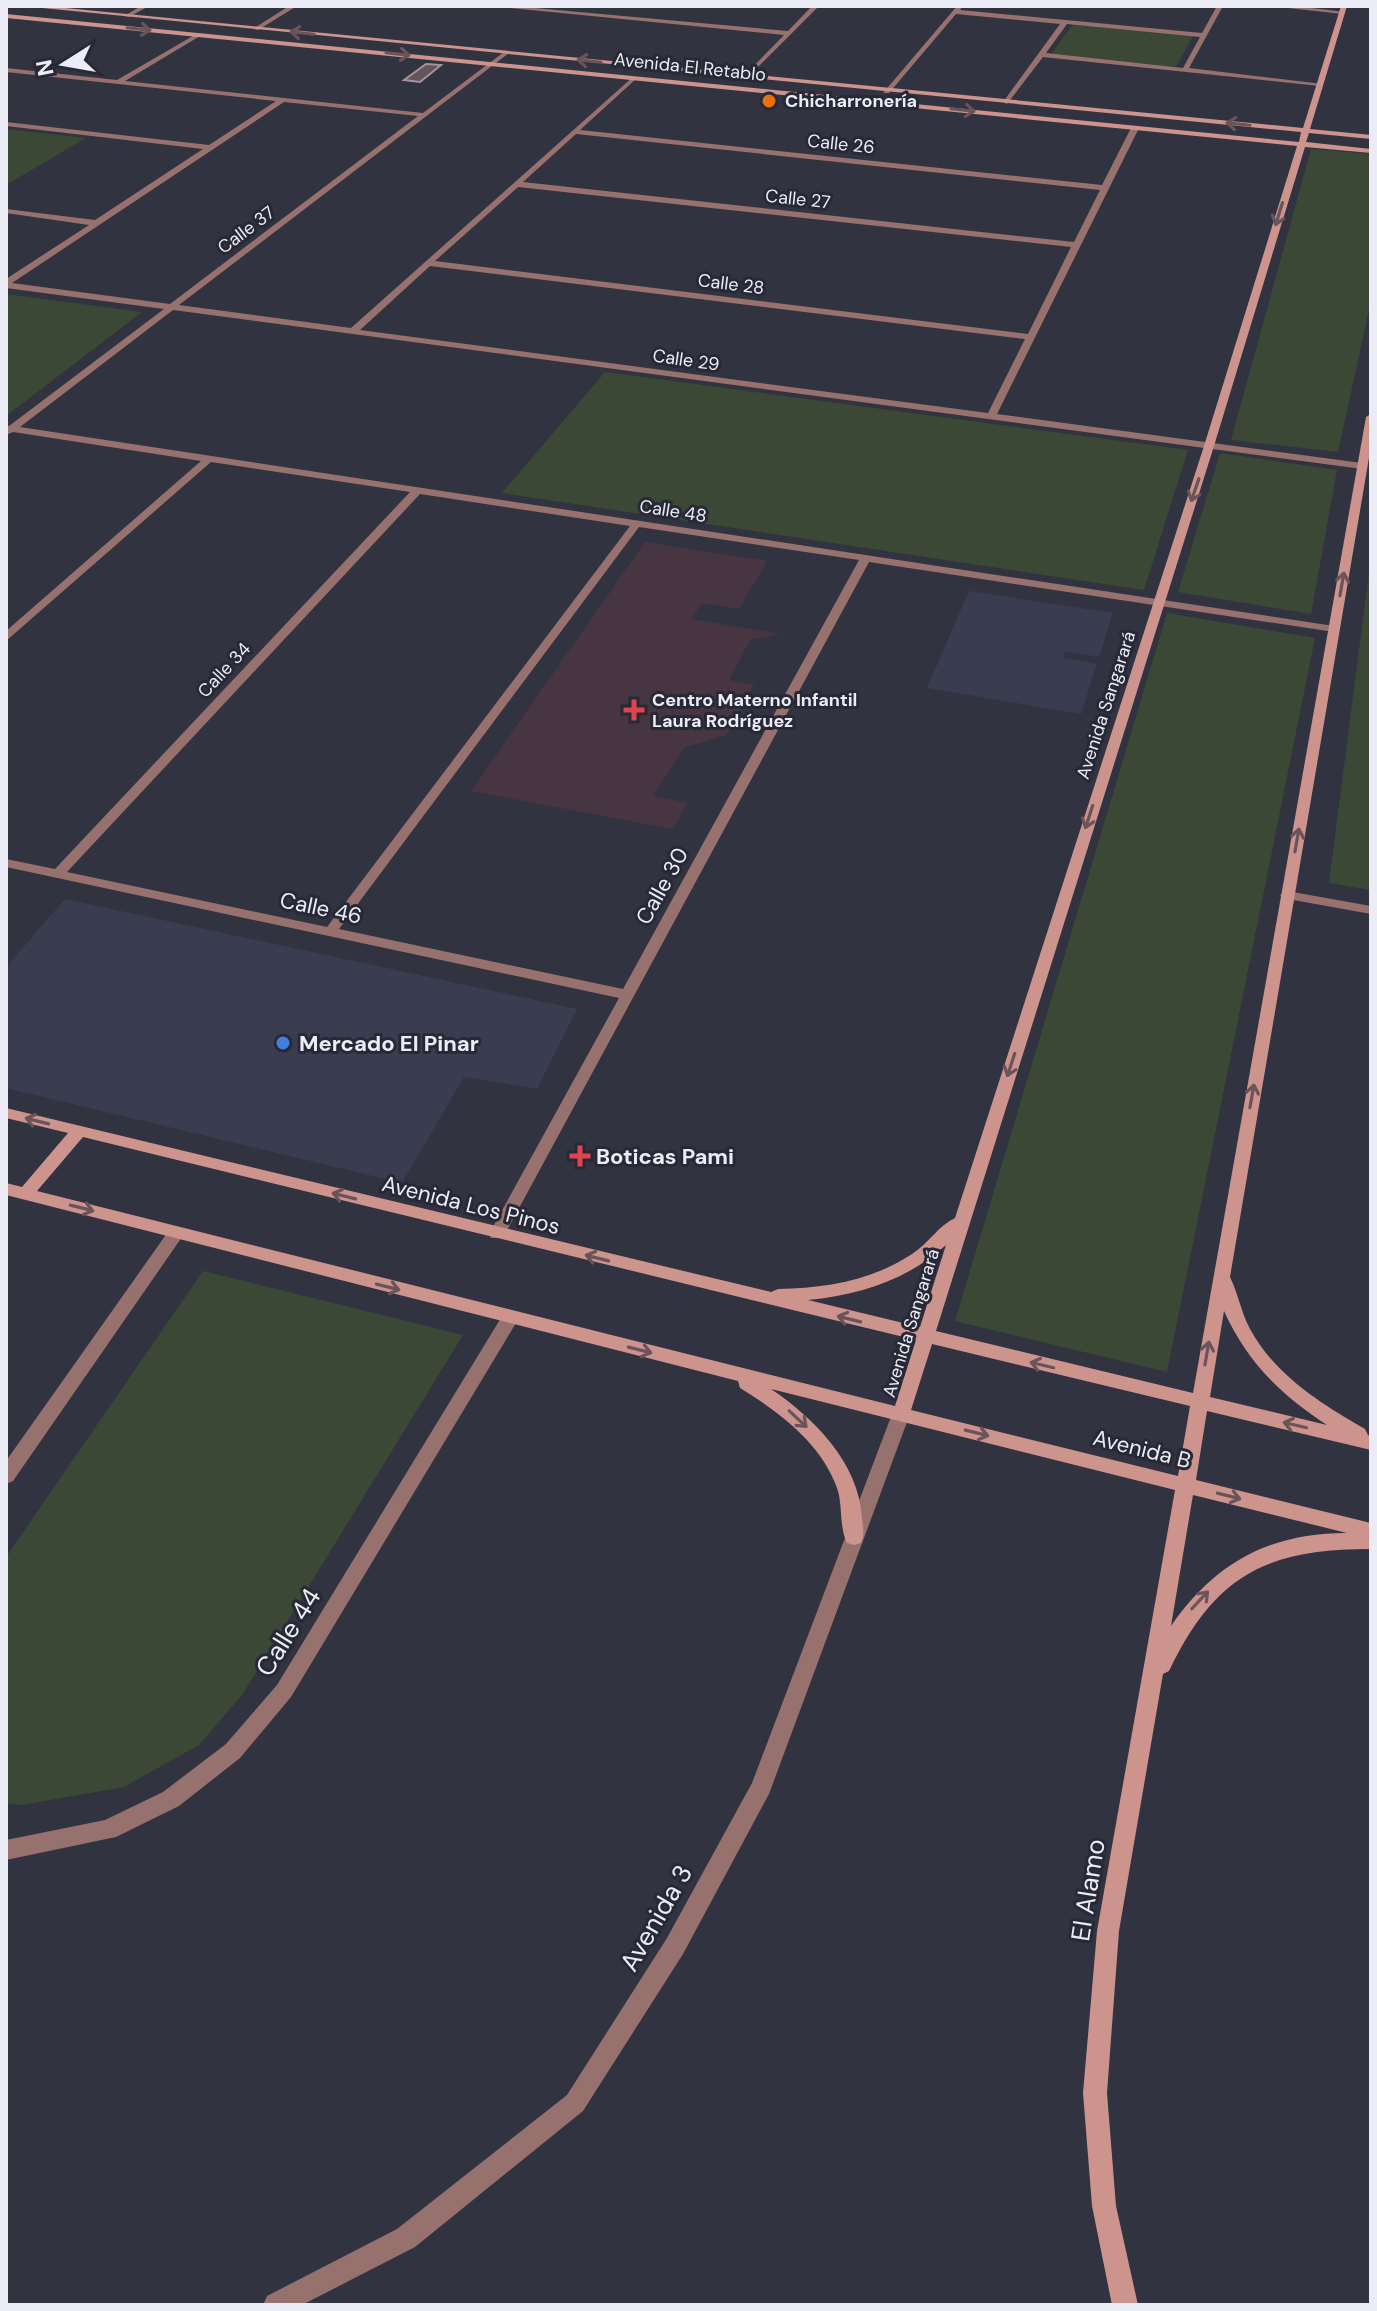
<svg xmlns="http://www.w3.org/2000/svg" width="1377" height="2311" font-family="'DM Sans',sans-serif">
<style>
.built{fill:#3a3d50}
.medical{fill:#473642}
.green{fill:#3b4836}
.building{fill:#64555c;stroke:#a4939c;stroke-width:2}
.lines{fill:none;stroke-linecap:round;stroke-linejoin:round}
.street{fill:#96716d;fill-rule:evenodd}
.secondary{fill:#cd938d;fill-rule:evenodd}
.oneway{stroke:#6a5359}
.food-dot{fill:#e8710a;stroke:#282936;stroke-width:3}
.health-dot{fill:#e0444e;stroke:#282936;stroke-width:3}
.shop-dot{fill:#3f7fe0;stroke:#282936;stroke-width:3}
.labels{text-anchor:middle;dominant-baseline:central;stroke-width:6;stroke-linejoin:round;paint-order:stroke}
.far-street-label{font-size:18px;fill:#ebecf5;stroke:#282936}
.far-poi-label{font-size:18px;font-weight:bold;fill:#ebecf5;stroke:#282936;text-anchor:start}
.street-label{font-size:22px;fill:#ebecf5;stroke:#282936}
.poi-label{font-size:22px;font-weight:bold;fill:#ebecf5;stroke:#282936;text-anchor:start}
.near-street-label{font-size:26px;fill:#ebecf5;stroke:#282936}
</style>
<rect width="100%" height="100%" fill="#313340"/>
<g class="built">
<path d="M969,591L1113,613L1099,657L1065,651L1063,658L1097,664L1081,714L927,688Z"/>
<path d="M65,899L577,1009L537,1089L464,1077L402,1183L6,1088V967Z"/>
</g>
<path class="medical" d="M645,542L767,561L739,609L702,603L691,619L781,634L750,640L729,680L754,685L726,735L684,748L653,796L688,803L672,829L471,791Z"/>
<g class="green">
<path d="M1073,24L1193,36L1176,67L1051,54Z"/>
<path d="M6,129L86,138L6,185Z"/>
<path d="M1311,149L1371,154V301L1338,452L1231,440Z"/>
<path d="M6,294L142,312L6,416Z"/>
<path d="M605,372L1188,450L1144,590L502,493Z"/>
<path d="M1220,453L1337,470L1311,614L1178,592Z"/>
<path d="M1371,556V890L1329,883Z"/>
<path d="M1167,613L1315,638L1167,1372L955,1321Z"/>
<path d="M203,1271L463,1335L242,1695L199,1745L124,1787L22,1805L6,1803V1557Z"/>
</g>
<path class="building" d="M426,64L441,65L420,82L404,80Z"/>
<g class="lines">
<g class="street">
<path d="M141,6H149L129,17L124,16Z"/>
<path d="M289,6H297L258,30L253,29Z"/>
<path d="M489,6H513L788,31L812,6H819L747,78L745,75L784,35Z"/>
<path d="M957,6H963L960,10L1202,33L1217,6H1223L1189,68L1323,84L1319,86L1043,57L1007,104L1003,102L1060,24L956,14L889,93H883ZM1067,24L1200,37L1183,68L1046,53Z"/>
<path d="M1269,6H1295L1345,12L1342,14Z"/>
<path d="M198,33L200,36L125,81L423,113L504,52L509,53L179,305L351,328L634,76L636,79L580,130L1102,185L1131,128L1135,126L1139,128L997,414L1362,463L1367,466L1362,469L173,310L20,427L1334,626L1340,629L1334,632L869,562L505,1234L503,1238H491L489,1234L619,998L6,867V859L55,869L410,492L211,462L6,641V631L201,461L13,432L6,435V425L9,426L164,309L6,288V279L89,225L6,213V209L95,220L203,149L6,126V122L209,145L276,101L6,72V68L117,80ZM284,102L418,116L170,304L12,283ZM576,134L1100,190L1074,242L523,182ZM518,187L1071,247L1028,334L435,261ZM430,266L1025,339L988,413L360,330ZM420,494L630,526L327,927L67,872ZM639,527L859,560L623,989L339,929Z"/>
<path d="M1287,891L1371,906V914L1282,898L1280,895Z"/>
<path d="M176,1227L182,1229L184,1233L182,1237L13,1481L6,1484V1461L170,1229Z"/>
<path d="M510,1311L516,1313L519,1318L516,1323L291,1697L240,1758L179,1806L116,1837L6,1860V1840L105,1820L163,1792L226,1744L277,1685L504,1313Z"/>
<path d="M901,1407L907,1409L910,1414L769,1794L683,1954L583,2111L415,2247L302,2305H263L267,2296L397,2229L567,2095L667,1938L752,1783L892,1414L895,1409Z"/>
</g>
<path class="secondary" d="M22,6H45L1303,128L1341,6H1347L1310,129L1371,135V139L1309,133L1306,142L1371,149V153L1305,147L1214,446L936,1331L1193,1393L1366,417L1371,414V446L1230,1277C1238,1293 1241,1312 1250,1329C1275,1375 1321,1404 1365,1429L1368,1435L1371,1436V1450L1207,1411L1196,1480L1371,1523V1549C1266,1549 1215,1575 1169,1671L1163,1674L1119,1931L1107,2093L1116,2206L1138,2305H1112L1092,2206L1083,2093L1097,1931L1175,1490L771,1389C814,1418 859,1463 862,1518C863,1527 865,1535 861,1543L854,1545L847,1543C839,1527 843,1505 837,1488C821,1443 779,1412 740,1388L738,1381L6,1195V1183L22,1187L68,1133L6,1118V1108L771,1292L778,1289C826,1288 871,1281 912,1254C928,1244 939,1225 955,1218L1204,446L1297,146L6,18V14L1299,142L1301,132ZM83,1137L916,1340L895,1406L37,1191ZM946,1245L920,1327L808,1300C860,1295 907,1280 946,1245ZM1224,1311C1247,1362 1281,1395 1327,1425L1210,1397ZM932,1344L1190,1406L1178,1476L911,1410ZM1193,1495L1347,1533C1269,1533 1215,1563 1171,1626Z"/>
</g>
<defs><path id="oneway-shaft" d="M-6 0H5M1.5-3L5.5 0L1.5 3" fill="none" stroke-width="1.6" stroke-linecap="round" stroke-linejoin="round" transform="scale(2)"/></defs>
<g class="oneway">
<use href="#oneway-shaft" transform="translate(139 29) rotate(6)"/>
<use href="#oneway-shaft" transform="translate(302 33) rotate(-174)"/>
<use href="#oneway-shaft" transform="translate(398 54) rotate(6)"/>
<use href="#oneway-shaft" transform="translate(589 61) rotate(-174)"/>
<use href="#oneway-shaft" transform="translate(963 110) rotate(6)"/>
<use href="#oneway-shaft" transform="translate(1238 124) rotate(-174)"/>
<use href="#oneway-shaft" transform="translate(1279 214) rotate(107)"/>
<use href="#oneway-shaft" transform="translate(1195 490) rotate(109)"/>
<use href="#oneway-shaft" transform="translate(1342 584) rotate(-80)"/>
<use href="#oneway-shaft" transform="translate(1089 817) rotate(108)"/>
<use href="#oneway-shaft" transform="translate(1297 840) rotate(-80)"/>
<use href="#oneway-shaft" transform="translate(1011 1065) rotate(108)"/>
<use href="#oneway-shaft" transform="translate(1252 1096) rotate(-80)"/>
<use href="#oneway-shaft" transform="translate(37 1121) rotate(-166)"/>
<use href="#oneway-shaft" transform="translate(344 1196) rotate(-166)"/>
<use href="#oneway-shaft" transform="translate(82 1208) rotate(14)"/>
<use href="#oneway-shaft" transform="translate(597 1258) rotate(-166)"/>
<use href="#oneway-shaft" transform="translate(388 1287) rotate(14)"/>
<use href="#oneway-shaft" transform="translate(849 1319) rotate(-166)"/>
<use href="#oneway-shaft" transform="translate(640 1350) rotate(14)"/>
<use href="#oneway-shaft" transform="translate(1207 1353) rotate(-80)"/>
<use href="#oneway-shaft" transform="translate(1042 1365) rotate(-167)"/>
<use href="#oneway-shaft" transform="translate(798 1419) rotate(43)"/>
<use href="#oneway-shaft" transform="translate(1295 1425) rotate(-167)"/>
<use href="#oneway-shaft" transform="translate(977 1433) rotate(14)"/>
<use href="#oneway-shaft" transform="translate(1229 1496) rotate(14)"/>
<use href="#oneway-shaft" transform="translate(1200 1600) rotate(-47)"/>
</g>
<circle class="food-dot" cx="769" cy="101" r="8"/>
<g class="health-dot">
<path d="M630 698h8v8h8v8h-8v8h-8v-8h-8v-8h8z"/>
<path d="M576 1144h8v8h8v8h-8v8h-8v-8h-8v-8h8z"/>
</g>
<circle class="shop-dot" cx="283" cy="1043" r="8"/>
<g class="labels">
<g class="far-street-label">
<text transform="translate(690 67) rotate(6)">Avenida El Retablo</text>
<text transform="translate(841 144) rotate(6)">Calle 26</text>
<text transform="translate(798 199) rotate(6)">Calle 27</text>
<text transform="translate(246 230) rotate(-37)">Calle 37</text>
<text transform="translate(731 284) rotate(7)">Calle 28</text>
<text transform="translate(686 360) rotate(8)">Calle 29</text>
<text transform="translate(673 511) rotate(9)">Calle 48</text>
<text transform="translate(224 670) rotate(-47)">Calle 34</text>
<text transform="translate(1106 705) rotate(-72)">Avenida Sangarará</text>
<text transform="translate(911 1323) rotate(-73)">Avenida Sangarará</text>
</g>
<g class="far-poi-label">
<text x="785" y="101">Chicharronería</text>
<text x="652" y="700">Centro Materno Infantil<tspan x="652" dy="21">Laura Rodríguez</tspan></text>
</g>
<g class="street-label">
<text transform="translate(662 886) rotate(-61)">Calle 30</text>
<text transform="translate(321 908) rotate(12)">Calle 46</text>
<text transform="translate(471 1205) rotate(14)">Avenida Los Pinos</text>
<text transform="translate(1142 1449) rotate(14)">Avenida B</text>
</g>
<g class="poi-label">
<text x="299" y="1043">Mercado El Pinar</text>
<text x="596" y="1156">Boticas Pami</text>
</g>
<g class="near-street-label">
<text transform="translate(288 1632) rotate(-58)">Calle 44</text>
<text transform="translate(1088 1890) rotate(-81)">El Alamo</text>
<text transform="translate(656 1918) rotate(-60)">Avenida 3</text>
</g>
</g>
<rect width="1377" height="2311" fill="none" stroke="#ebecf5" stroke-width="16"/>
<g transform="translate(64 64) rotate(259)" stroke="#282936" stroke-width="6" paint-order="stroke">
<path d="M0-6L14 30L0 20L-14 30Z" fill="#ebecf5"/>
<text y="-12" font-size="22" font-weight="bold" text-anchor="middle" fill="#ebecf5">N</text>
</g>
</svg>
